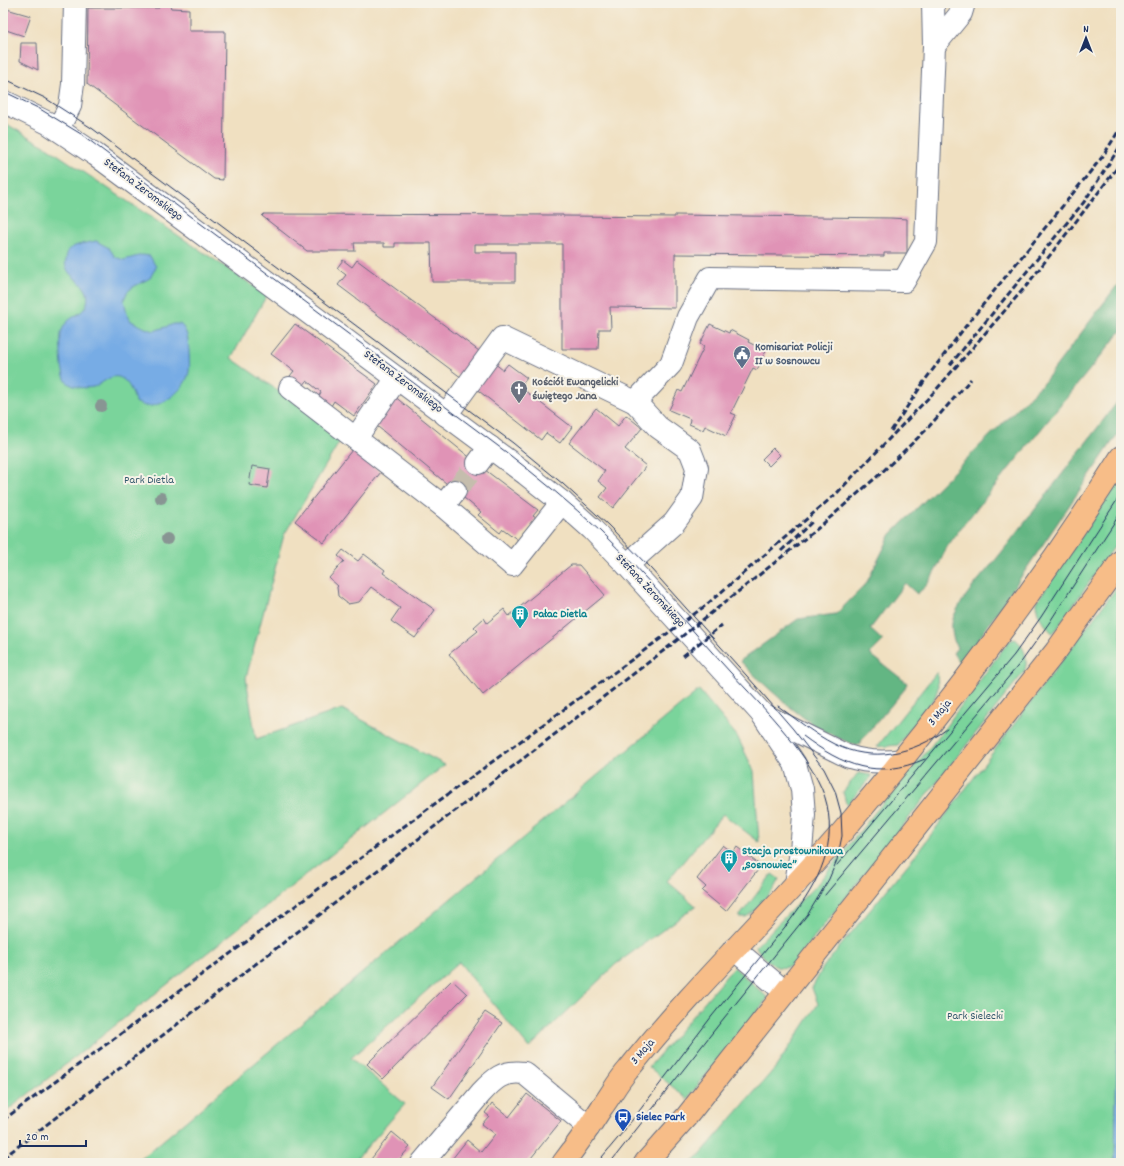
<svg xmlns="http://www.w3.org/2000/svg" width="1124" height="1166" font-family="Dekko,sans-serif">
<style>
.green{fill:#7ad49b;stroke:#4a827c}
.forest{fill:#63b683;stroke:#3f7270}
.water{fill:#77ace5;stroke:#496ea2}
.building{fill:#e093b6}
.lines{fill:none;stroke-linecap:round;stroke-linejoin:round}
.minor-tunnel{stroke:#c5bdad;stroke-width:22;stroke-dasharray:22 11;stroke-linecap:butt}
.minor-casing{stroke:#666d81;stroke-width:24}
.major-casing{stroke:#666d81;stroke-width:24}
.minor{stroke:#fff;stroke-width:22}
.major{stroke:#f7bd88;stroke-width:22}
.tram{stroke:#1b2f5e;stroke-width:1}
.rail{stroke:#1b2f5e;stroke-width:3;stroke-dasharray:6 3;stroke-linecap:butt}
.tree{fill:#889593}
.labels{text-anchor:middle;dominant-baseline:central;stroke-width:4;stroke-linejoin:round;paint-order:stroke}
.street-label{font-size:12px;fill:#1b2f5e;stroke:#f7f3e8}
.service-label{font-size:12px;font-weight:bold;fill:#4e5e75;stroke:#f7f3e8;text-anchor:start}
.worship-label{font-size:12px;font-weight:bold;fill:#5b616d;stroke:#f7f3e8;text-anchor:start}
.park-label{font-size:12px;fill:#33586d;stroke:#f7f3e8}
.culture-label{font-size:12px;font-weight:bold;fill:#0d838f;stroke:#f7f3e8;text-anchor:start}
.transit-label{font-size:12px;font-weight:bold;fill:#164399;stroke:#f7f3e8;text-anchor:start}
</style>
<rect width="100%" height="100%" fill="#f7f3e8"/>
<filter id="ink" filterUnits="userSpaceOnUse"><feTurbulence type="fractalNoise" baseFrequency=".025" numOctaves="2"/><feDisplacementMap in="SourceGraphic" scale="8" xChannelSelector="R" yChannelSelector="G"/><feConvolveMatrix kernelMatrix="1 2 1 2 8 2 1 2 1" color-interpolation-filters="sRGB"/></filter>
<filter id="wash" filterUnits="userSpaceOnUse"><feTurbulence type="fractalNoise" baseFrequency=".012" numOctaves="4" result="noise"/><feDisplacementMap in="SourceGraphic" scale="16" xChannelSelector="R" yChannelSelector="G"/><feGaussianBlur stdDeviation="0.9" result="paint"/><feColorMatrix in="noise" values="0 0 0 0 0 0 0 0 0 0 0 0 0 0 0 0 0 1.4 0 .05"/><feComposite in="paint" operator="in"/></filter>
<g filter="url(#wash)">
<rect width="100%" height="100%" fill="#f0e0c1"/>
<g class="green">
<path d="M3,122L48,148L267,295L231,358L343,436L284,535L246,678L256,739L342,709L445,765L3,1114Z"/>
<path d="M1121,478V537L1055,631L1053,633L1051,632C1044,623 1033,612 1038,600Z"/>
<path d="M1121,582V1034L1117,1051L1115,1163H691L698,1157L776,1067L818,1004L812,988L824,966L918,852Z"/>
<path d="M1015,639C1025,646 1029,661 1024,672L867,871L791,966C786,967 781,969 775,966C770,964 757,951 756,946L819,882L877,810L932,745L1009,641Z"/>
<path d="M937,672L938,688L935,697L898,745L877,747Z"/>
<path d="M699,690L737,736L754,771L759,842L723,814L667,881L696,906L616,964L529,1048L459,962L351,1058L405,1104L353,1163H136Z"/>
<path d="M858,773L871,775V777L848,804L846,803L843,792Z"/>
<path d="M772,874L779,879L773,890L754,911L746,917H739Z"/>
<path d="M734,967L768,998L687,1099L649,1067Z"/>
</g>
<g class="forest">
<path d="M1121,280V331L960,529L947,547L937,568L927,585L917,594L905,583L870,629L883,641L870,654L907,683L904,690L857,746C842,740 826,733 812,724C786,705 763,684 740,661L798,619L836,614L866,584L891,534L1045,381Z"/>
<path d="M1121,397V429L964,661H958L953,653L957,648C953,639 950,628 953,619C960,598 987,571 1001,553C1042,501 1081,449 1121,397Z"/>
</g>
<g class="water">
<path d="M96,241L109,248L115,257L124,260L142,255L150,256L156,267L150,278L133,287L127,292L124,300L127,314L131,321L145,328L154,331L174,324H180C188,331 188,340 189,350C189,359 191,370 187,378C182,392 160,408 145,406C142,405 139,403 136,403C133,396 131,386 125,381C113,369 103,385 93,387C88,388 82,388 78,387C73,386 70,385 67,382C61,376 60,343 61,334C61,331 64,326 66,323C72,316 85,313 87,303C93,281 61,278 66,260C66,257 67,254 68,251C73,244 88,243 96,241Z"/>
<path d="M1121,1034V1163H1115L1117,1051Z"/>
</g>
<g id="blocks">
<g class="building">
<path d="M160,5H169L171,8L189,9V31H225L223,180L214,179L87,84L88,8H159Z"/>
<path d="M3,8L31,16L24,36L3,29Z"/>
<path d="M21,43H37L38,70L20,61Z"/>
<path d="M264,214L563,215V216L675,217V215L891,218L907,219V253H884V256L675,254V308L610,307L611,329H599L598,349H562V244H475V252H515V282H432L431,243H395V247H384V243H354L355,251H307L262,216Z"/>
<path d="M343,260L352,267L357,260L483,354L462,378L338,285L346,275L337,268Z"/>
<path d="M295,324L377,384L354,416L334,401L331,406L319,396L321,392L307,381L303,386L290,376L294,371L271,354Z"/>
<path d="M710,324L729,333L730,330L749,340L748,342L766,351L757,370L753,368L731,413L736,415L726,436L705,426L703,430L689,424L690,419L669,410L678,390L682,392L704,347L700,344Z"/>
<path d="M494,363L503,370L508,364L527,378L520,387L572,427L560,443L546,433L541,440L475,388Z"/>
<path d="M394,396L489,473L538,510L533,516L536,518L518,540L503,529L500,533L478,515L481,512L372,422Z"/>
<path d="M596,408L618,426L626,415L642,428L625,449L646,466L613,508L600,497L607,488L598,481L605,471L569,443Z"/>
<path d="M773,448L780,455L769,466L762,459Z"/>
<path d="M352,450L381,472L324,543L295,521Z"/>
<path d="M252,466L270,469L267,488L249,485Z"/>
<path d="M343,550L358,561L364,554L385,570L383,573L435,610L415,638L391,621L400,608L371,587L359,602L348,604L338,596L337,587L338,586L329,578L344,561L338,556Z"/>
<path d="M571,565H579L605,595L483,695L449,654L478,631L474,627L484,618L487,623L504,609L509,616Z"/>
<path d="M723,845L733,853L737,847L761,866L726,911L702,891L706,887L697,879Z"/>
<path d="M452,980L467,994L383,1079L367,1064Z"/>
<path d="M485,1012L502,1023L449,1099L432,1087Z"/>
<path d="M527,1094L561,1121L527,1163H457L452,1159L467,1140L481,1152L495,1134L482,1124L489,1116L485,1113L492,1103L509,1117Z"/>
<path d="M392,1132L410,1147L396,1163H368Z"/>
</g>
</g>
</g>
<g filter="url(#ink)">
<use href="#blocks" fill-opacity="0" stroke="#666d81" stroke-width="1"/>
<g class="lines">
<path class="minor-tunnel" d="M455,491L478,463"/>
<defs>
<g id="minor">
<path d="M934,46L961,13L964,3"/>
<path d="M3,101L48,123L96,155L526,474L564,504L592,529L627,565L762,714L795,764L802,789L804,815L801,851L796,884"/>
<path d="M58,129L70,106L73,84L75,3"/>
<path d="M290,388L443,506L512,565L562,502"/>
<path d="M635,402L671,364L688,317L710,278L904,281L926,242L934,46L933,3"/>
<path d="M446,415L502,338L635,402L658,427L690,450L697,468L692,498L674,523L627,565"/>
<path d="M356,438L397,378"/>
<path d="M478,463L490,447"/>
<path d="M443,506L455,491"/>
<path d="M762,714L847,756C865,762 883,763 902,760"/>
<path d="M734,949L785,992"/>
<path d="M422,1163L481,1093C494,1079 503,1070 524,1073L589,1127"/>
</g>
<g id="major">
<path d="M563,1163C577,1145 590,1126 602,1107C611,1095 618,1081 628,1070C695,986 773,912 843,831C944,712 1038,588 1121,457"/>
<path d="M645,1163L687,1116L1056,651L1121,561"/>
</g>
</defs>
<use href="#minor" class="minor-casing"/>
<use href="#major" class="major-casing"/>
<use href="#minor" class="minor"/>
<use href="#major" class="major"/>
<g class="tram">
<path d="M3,78L45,98L93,129L513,443L563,484L608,525L651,569L755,685L793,729L824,769L835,791L841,813L842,836L837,860L829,879L808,914L720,1023L610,1163"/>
<path d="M3,91L40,109L81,134L506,452C538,477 570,503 600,531C646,575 687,625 730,672C760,704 818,762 827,805C837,852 814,889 786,926"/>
<path d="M778,706C796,719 814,734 834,744C872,763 914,754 947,729"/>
<path d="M803,736C843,766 877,780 925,759"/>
<path d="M837,865L1014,655L1041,617L1121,494"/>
<path d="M825,895L1022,661L1049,623L1121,512"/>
<path d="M597,1163L623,1132L712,1016L789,922"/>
</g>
<g class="rail">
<path d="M950,365L1084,202L1121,145"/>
<path d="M891,431L925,380L965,327L1103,156L1121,127"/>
<path d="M781,551L813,521"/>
<path d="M683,656L722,625"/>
<path d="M3,1120L705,606L837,493L935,391L1027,285L1121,163"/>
<path d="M3,1158L671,645L817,529L880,474L925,431L971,379"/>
</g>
</g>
<g class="tree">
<circle cx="101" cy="406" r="6"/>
<circle cx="161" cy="498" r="6"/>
<circle cx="167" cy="539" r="6"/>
</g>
</g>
<defs>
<symbol id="civic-pin" viewBox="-11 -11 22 30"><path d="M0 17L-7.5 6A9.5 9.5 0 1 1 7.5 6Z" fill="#5c6f8a" stroke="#f7f3e8"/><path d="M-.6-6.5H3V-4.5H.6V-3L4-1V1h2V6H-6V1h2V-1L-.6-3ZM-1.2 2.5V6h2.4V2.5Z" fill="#fff"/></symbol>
<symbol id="church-pin" viewBox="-11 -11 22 30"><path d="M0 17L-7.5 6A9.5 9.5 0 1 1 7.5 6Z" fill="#6b7280" stroke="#f7f3e8"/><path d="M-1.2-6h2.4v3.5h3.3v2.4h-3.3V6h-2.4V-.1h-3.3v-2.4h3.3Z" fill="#fff"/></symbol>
<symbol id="building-pin" viewBox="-11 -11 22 30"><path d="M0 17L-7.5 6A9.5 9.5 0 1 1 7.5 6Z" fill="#0f9aa8" stroke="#f7f3e8"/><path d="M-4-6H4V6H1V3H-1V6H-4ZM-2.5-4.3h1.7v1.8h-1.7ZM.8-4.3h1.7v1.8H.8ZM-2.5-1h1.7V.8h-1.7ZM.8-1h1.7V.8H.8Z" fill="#fff"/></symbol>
<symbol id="bus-pin" viewBox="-11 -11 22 30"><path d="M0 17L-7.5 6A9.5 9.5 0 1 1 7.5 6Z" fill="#1a4fb4" stroke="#f7f3e8"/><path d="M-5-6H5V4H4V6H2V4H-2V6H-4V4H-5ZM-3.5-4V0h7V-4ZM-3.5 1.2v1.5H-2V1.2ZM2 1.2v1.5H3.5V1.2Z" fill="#fff"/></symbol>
</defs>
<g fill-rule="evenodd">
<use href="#civic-pin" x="732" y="344" width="20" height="27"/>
<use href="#church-pin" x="509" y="379" width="20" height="27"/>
<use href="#building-pin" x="510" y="604" width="20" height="27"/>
<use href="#building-pin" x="719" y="848" width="20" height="27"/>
<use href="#bus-pin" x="613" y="1107" width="20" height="27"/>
</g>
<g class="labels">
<g class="street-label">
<text transform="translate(143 190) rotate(37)">Stefana Żeromskiego</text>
<text transform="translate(403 382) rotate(37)">Stefana Żeromskiego</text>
<text transform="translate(650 591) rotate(47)">Stefana Żeromskiego</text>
<text transform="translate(940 713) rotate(-51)">3 Maja</text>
<text transform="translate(643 1052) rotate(-49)">3 Maja</text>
</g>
<g class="service-label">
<text x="755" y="347">Komisariat Policji<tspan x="755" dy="14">II w Sosnowcu</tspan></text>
</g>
<g class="worship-label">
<text x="532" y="382">Kościół Ewangelicki<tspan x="532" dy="14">świętego Jana</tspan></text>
</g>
<g class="park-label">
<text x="149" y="480">Park Dietla</text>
<text x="975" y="1016">Park Sielecki</text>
</g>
<g class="culture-label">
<text x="533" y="614">Pałac Dietla</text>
<text x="742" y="851">Stacja prostownikowa<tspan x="742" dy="14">„Sosnowiec”</tspan></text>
</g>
<g class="transit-label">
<text x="636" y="1117">Sielec Park</text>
</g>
</g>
<rect width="1124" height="1166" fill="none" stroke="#f7f3e8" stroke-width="16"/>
<g transform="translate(1086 38)" stroke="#f7f3e8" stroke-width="3" paint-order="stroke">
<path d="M0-3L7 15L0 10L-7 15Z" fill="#1b2f5e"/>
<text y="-6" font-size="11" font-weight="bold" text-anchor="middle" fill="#1b2f5e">N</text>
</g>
<path d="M20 1140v6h66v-6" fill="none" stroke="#1b2f5e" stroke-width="2"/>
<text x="26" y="1140" font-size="12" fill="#1b2f5e" stroke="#f7f3e8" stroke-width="3" paint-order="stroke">20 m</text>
</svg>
